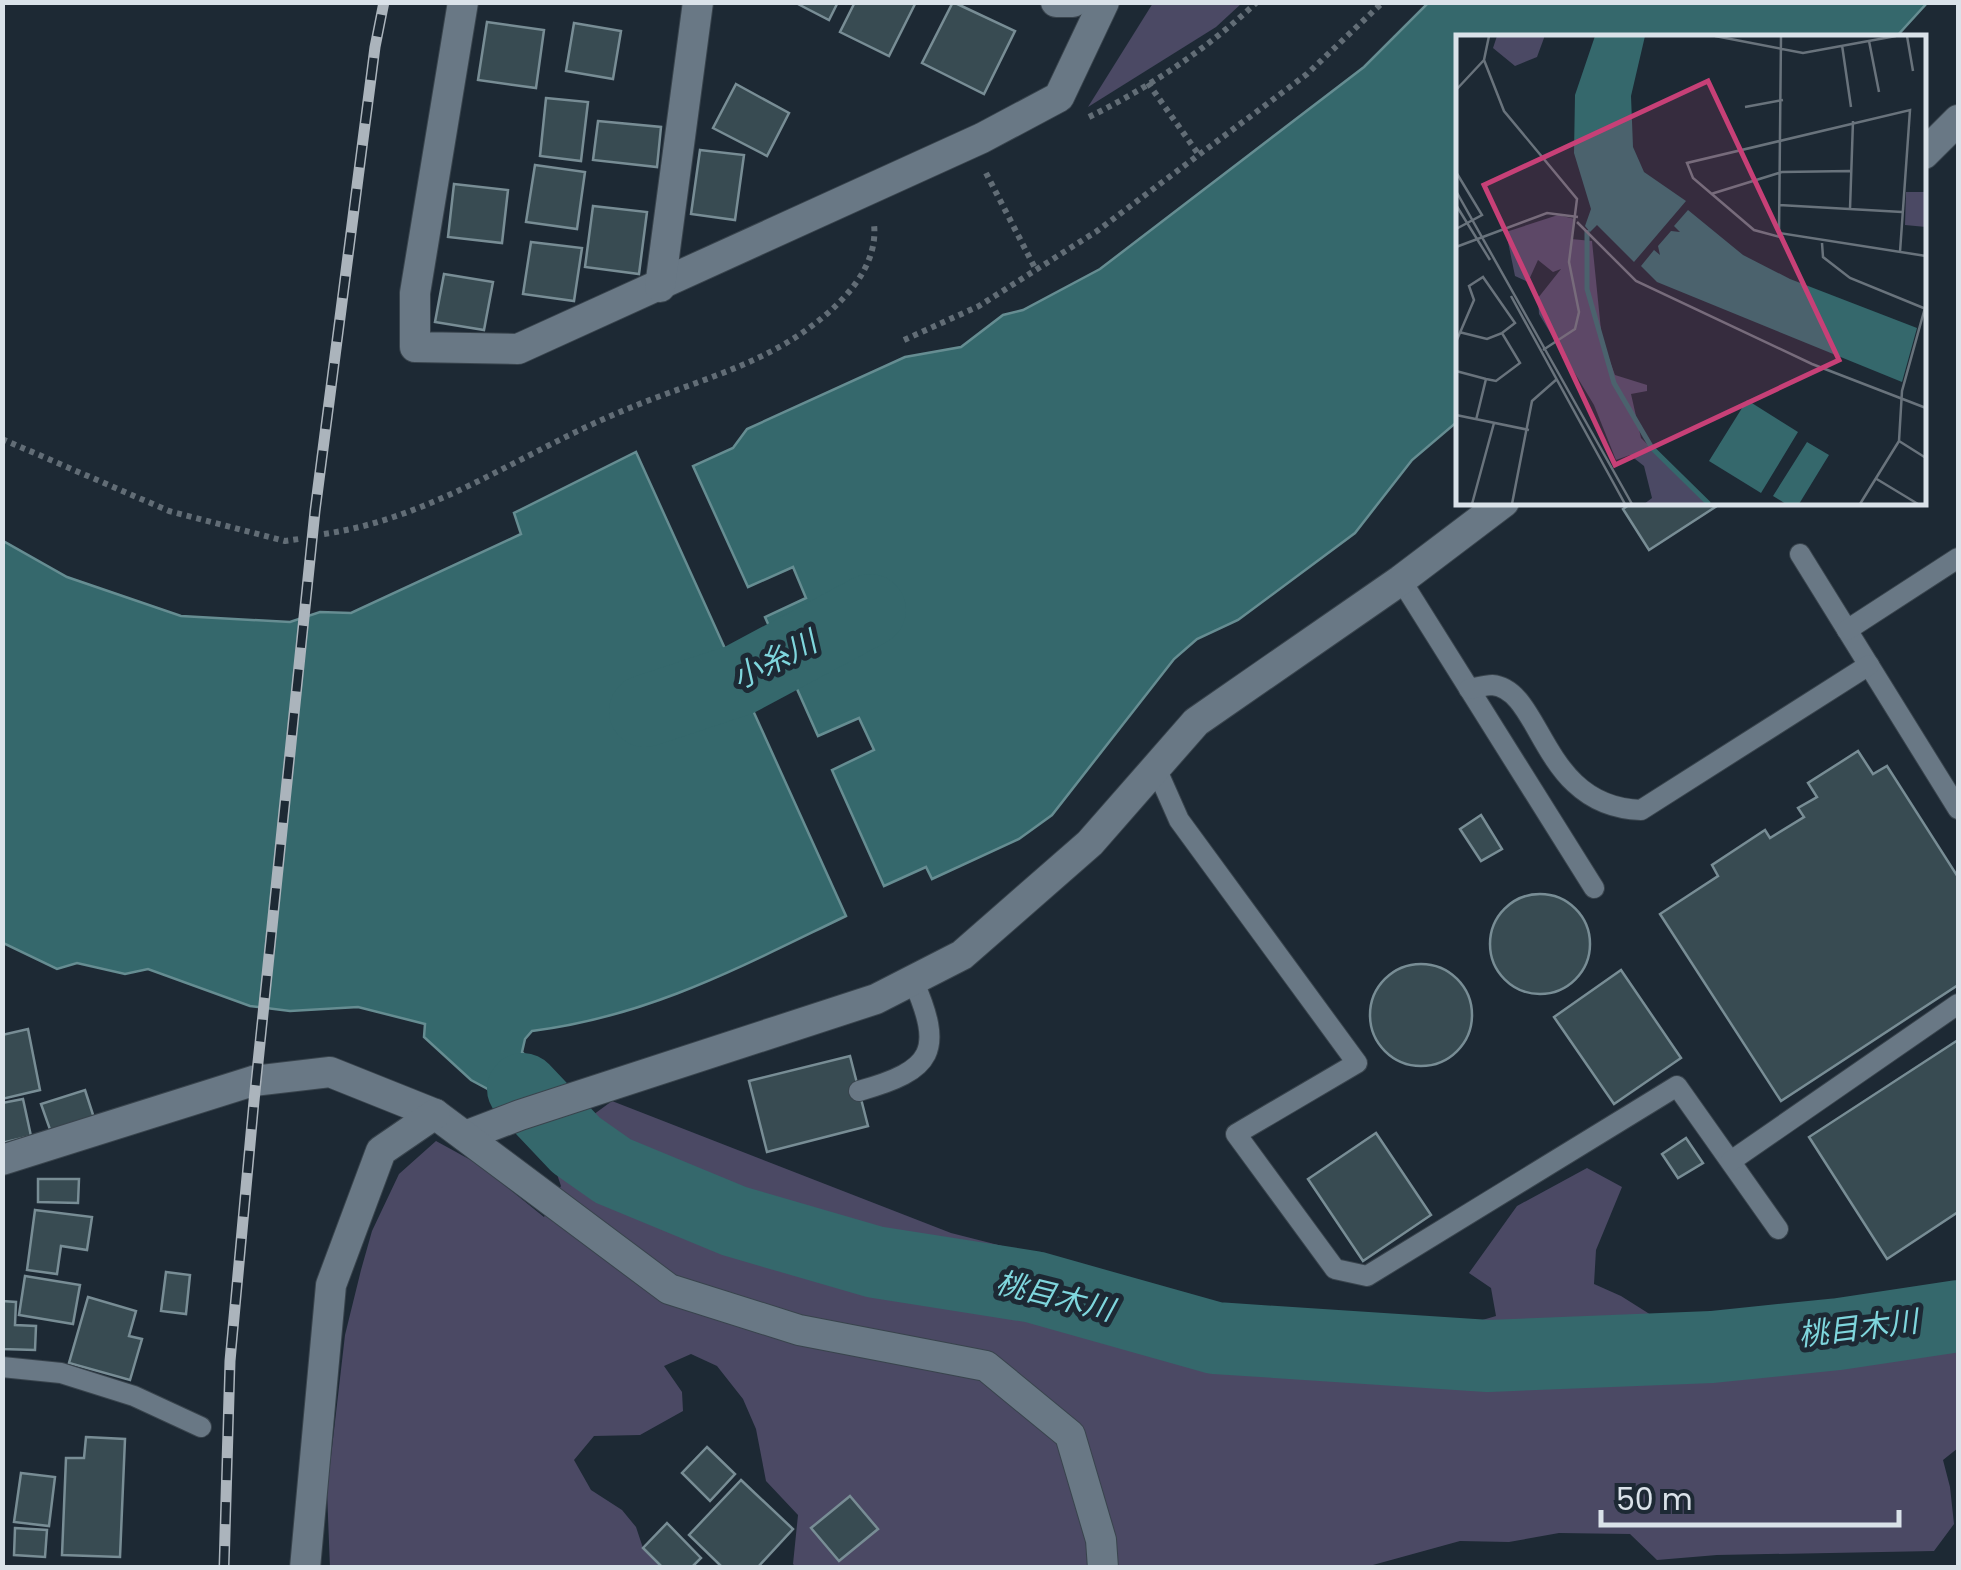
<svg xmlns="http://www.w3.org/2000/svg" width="1961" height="1570" font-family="Poppins,'Noto Sans JP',sans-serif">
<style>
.green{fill:#4b4964}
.water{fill:#35686c;stroke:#668d92;stroke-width:2.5}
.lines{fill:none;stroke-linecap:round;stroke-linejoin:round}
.river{stroke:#35686c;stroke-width:72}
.building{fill:#384b52;stroke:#788d95;stroke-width:2.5}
.service-casing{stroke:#39444d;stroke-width:22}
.minor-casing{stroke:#39444d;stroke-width:32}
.tertiary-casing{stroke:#39444d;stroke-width:32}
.path{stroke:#626d76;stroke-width:6;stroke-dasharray:5 5;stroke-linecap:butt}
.service{stroke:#697885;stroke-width:20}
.minor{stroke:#697885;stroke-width:30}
.tertiary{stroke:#697885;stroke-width:30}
.rail-casing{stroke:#abb4bc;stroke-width:11}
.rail{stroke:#1d2934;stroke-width:8;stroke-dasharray:22;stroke-linecap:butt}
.labels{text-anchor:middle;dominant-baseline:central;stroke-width:10;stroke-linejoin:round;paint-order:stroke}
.water-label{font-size:30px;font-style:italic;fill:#7fd6dd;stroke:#1d2934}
.inset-river{fill:none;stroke:#35686c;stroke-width:5}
.inset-road{fill:none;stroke:#69737c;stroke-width:2.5}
.view{fill:#c74077;fill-opacity:0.15;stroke:#c74077;stroke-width:5}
.inset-edge{fill:none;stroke:#dae2e9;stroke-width:5}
</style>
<rect width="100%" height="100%" fill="#1d2934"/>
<g class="green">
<path d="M1153,3H1242L1216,27L1088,107Z"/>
<path d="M612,1101L951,1233L1100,1271L1211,1309L1293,1322L1445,1331L1496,1316L1491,1288L1469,1273L1517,1206L1587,1168L1622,1187L1596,1250L1594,1284L1621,1296L1667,1325L1773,1326L1813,1349L1874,1348L1958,1323V1448L1943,1460L1950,1487L1954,1524L1934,1551L1717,1555L1657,1560L1630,1534L1559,1533L1509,1542L1460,1541L1362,1568L796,1567L793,1564L798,1515L766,1481L756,1429L743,1399L717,1366L691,1354L664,1366L682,1392L683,1411L640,1435L594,1436L574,1460L591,1490L622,1510L636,1527L643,1548L663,1567L330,1568L327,1491L345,1335L361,1270L372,1231L399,1174L436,1141L478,1164L544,1217L561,1186L548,1148Z"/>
</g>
<g class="water">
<path d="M1428,3H1927L1896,37L1458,38V421L1412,460L1355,533L1238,620L1197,639L1174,659L1052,815L1019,839L932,879L926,867L884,886L832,770L874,750L859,718L818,736L765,617L806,598L793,567L748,587L693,466L733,448L747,429L905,357L961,347L1003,315L1023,310L1100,269L1364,67Z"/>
<path d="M636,452L846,916C740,967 650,1016 532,1031L525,1039L522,1052L556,1087L508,1100L471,1080L424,1037L425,1024L358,1007L290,1011L250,1006L148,969L125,974L77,963L57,969L3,943V541L67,577L181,616L290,622L320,612L351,613L521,534L514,513Z"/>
<path d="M581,1110L579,1127L594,1157H581L570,1163L535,1126Z"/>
</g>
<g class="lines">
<g class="river">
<path d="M645,711L739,680L870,610"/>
<path d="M523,1089L576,1145L613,1171L734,1221L875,1262L1034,1287L1215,1338L1488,1356L1712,1347L1839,1334L1958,1316"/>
</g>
</g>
<g class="building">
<path d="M794,2H838L829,20Z"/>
<path d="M855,2H916L889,56L840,32Z"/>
<path d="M953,2L1015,31L984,94L922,63Z"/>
<path d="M487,22L544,30L536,88L478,80Z"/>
<path d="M574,23L621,31L613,79L566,71Z"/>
<path d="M736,84L789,113L767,156L713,128Z"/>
<path d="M546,98L588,102L581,161L540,156Z"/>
<path d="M598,121L661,127L657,167L593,160Z"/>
<path d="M700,150L744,155L735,220L691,214Z"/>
<path d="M535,165L585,172L577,229L526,222Z"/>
<path d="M454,184L508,190L502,243L448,237Z"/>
<path d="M593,206L647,212L639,274L585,267Z"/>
<path d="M531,242L582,248L574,301L523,294Z"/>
<path d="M444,274L493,282L484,330L435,322Z"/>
<path d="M1633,502H1723L1649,550L1623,509Z"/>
<path d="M1858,751L1873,774L1887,766L1958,877V985L1781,1101L1660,914L1718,876L1712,865L1765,830L1770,838L1804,817L1798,808L1817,797L1808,783Z"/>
<path d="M1481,815L1502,849L1481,861L1460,829Z"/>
<circle cx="1540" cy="944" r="50"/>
<circle cx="1421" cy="1015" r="51"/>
<path d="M1621,970L1681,1058L1614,1104L1554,1017Z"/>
<path d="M28,1029L40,1090L2,1099V1035Z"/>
<path d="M1958,1040V1212L1887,1259L1809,1137Z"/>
<path d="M850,1056L868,1126L767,1152L749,1081Z"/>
<path d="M85,1090L96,1124L53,1138L41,1104Z"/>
<path d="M23,1099L31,1136L2,1143V1103Z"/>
<path d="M1376,1133L1431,1215L1363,1261L1308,1179Z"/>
<path d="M1686,1138L1703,1163L1678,1178L1662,1154Z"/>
<path d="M38,1179H79L78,1203L38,1202Z"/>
<path d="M35,1210L92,1217L87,1250L61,1246L57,1274L27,1270Z"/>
<path d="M166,1272L190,1275L186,1314L161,1311Z"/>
<path d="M25,1276L80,1285L73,1324L19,1315Z"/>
<path d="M88,1297L136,1311L129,1336L142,1339L130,1380L69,1363Z"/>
<path d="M2,1301L16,1302L15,1325L36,1326L35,1350L2,1349Z"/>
<path d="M86,1437L125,1439L120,1557L62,1555L66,1458H84Z"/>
<path d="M707,1447L735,1474L710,1501L682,1473Z"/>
<path d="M21,1473L55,1477L49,1526L14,1522Z"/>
<path d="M741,1480L793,1529L757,1568H723L689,1535Z"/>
<path d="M850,1496L878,1529L839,1561L811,1528Z"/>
<path d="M667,1523L701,1558L691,1568H663L643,1548Z"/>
<path d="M15,1528L47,1530L45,1557L14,1555Z"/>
</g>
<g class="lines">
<defs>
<g id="service">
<path d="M1800,554L1958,809"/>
<path d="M1401,580L1594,888"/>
<path d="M1847,630L1958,558"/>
<path d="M1469,689C1476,688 1485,685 1492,685C1543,689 1540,807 1641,810L1869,665"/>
<path d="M1156,768L1179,820L1357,1063L1236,1134L1335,1269L1367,1276L1677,1086L1778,1229"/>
<path d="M859,1091C934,1070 944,1051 913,980"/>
<path d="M1731,1161L1958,1004"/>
<path d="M2,1367L61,1373L134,1396L201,1427"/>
</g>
<g id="minor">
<path d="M463,2L415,293V347L518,349L982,138L1059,97L1104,2"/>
<path d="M1924,154L1958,120"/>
<path d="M660,287L698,2"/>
<path d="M465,1136L520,1115L876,999L962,955L1090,843L1196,722L1401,580L1504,502"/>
<path d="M2,1160L253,1081L330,1072L435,1114L669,1289L799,1330L986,1366L1070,1435L1101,1540L1103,1568"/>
<path d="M305,1568L331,1285L381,1151L435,1114"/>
</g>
<path id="tertiary" d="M1056,2H1073"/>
</defs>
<use href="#service" class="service-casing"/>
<use href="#minor" class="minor-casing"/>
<use href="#tertiary" class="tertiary-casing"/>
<g class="path">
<path d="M1148,83L1199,155"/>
<path d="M1089,117C1150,87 1208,48 1257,2"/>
<path d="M986,173L1036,270"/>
<path d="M904,340L979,306L1097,231L1307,74L1383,2"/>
<path d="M2,439L169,511L285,541L299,539"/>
<path d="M324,534C433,518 521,453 620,412C680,386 748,370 802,333C838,308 879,270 874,224"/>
</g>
<use href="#service" class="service"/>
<use href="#minor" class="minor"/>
<use href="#tertiary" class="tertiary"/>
<defs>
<path id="rail" d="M224,1568L230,1361L254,1101L315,511L375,47L384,2"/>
</defs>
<use href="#rail" class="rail-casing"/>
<use href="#rail" class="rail"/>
</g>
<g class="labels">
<g class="water-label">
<text transform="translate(774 660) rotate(-27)">小糸川</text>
<text transform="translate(1055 1296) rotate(14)">桃目木川</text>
<text transform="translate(1858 1328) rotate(-7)">桃目木川</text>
</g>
</g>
<g transform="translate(1456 35)">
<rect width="470" height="470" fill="#1d2934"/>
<path d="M41,1H88V3L81,22L59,31L37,13ZM450,157H470V192L449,190ZM102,180L119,184L115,204L136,206L146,305L159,340L191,350V356L175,359L185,403L251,469H188L196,463L188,431L174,420L160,425L138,370L83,279L82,263L105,234L97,237L82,225L72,247L59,241L50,197Z" fill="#4b4964"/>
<path d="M139,1H189L175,61L177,112L188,137L230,166L178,227L141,190L134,197L129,191L135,174L118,118L119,60ZM232,175L287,220L334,244L461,293L446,347L201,247L185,231L198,215L204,220L202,211L215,196L224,197L218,191ZM291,365L342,397L305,458L253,426ZM351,407L373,420L343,469H330L317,461Z" fill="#35686c"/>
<path class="inset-river" d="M131,195V254L158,348L196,413L253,469"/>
<path class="inset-road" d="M259,1L347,18L440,1M325,1L323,198L470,221M451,1L457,36M413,6L423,57M386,10L395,72M28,25L48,76L121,164L113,227L123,277L119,294L87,315M0,55L28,25L33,1M289,72L327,65M0,137L26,180L0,194M0,156L176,469M255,159L326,137L394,136M0,170L34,225M323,170L446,177M394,174L397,86M121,187L180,246L356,329L470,373M328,203L298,195L237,143L231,128L454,75L444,217M366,208L367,222L394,243L470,274M0,212L91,178L122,182M55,261L169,469M3,297L31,304L46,298L64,328L40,346L30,344L20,385M0,307L18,265L13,251L27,242L59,288L46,298M0,336L30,344M0,380L73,395M443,406L470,423M419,443L462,469M16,469L38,388M56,469L76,366L101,344M404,469L443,406L446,356L470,269"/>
<path class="view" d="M252,46L383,325L159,430L28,150Z"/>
<rect width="470" height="470" class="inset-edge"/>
</g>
<rect width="1961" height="1570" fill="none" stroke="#dae2e9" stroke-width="10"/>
<path d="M1601 1510v15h298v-15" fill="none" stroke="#dae2e9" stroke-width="5"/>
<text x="1616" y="1510" font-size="30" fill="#dae2e9" stroke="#1d2934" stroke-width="8" paint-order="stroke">50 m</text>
</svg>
